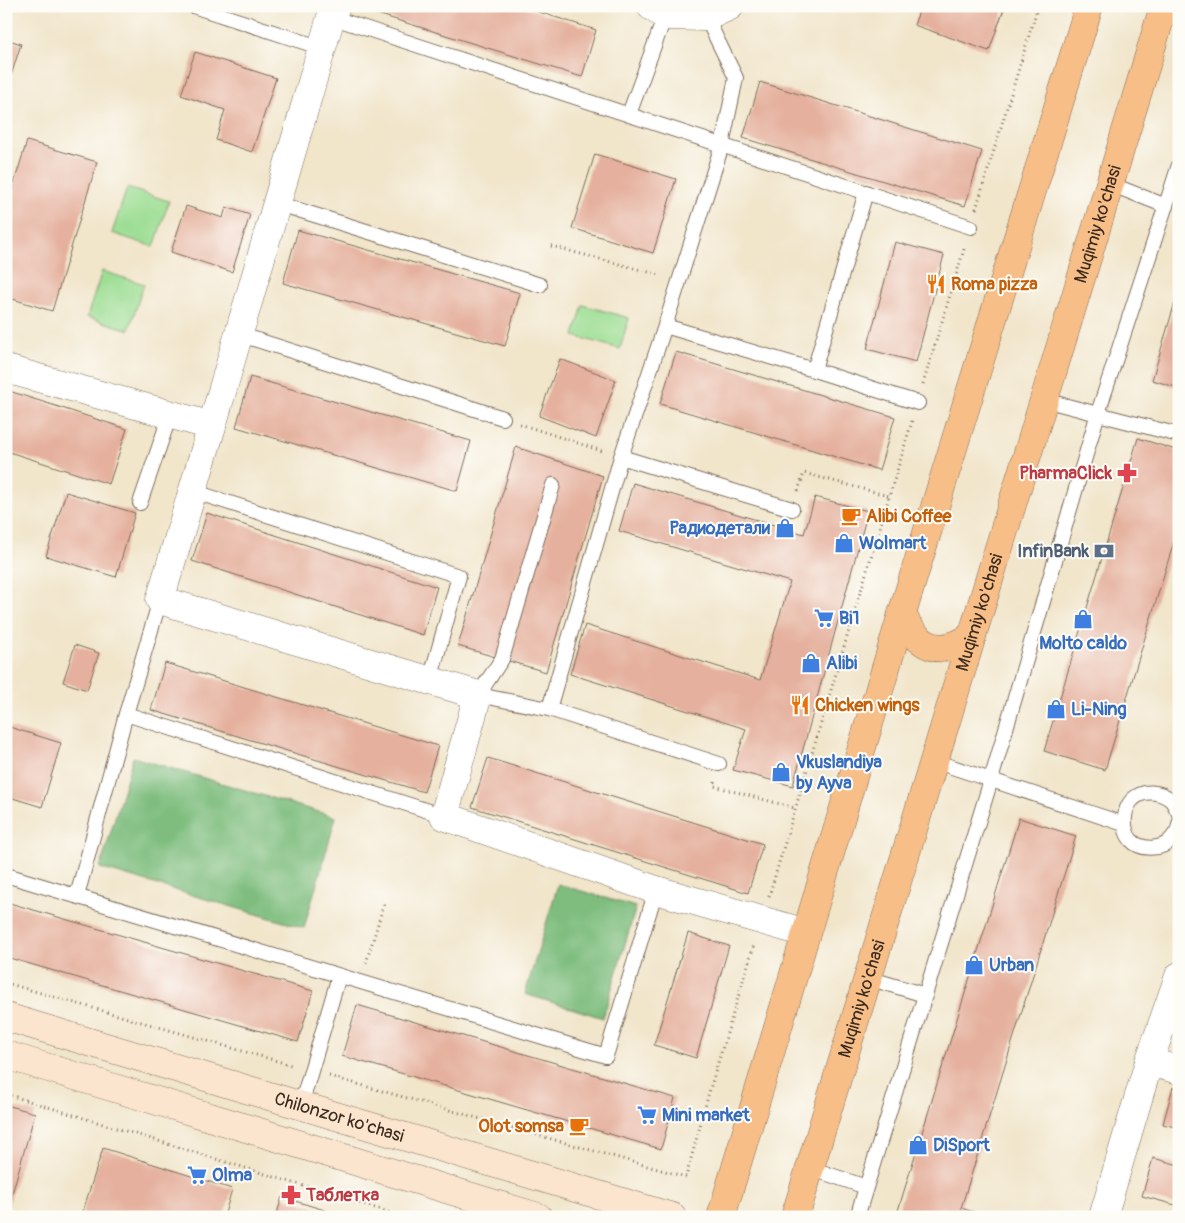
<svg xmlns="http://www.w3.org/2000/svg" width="1185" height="1223" font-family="Pangolin,sans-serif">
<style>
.green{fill:#9ede94;stroke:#6c8459}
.forest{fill:#7ebd7e;stroke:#5c744e}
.building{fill:#e5b09d}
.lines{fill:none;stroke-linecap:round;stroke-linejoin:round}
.lane-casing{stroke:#7b6b5a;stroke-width:16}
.street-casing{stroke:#7b6b5a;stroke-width:29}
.secondary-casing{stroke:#7b6b5a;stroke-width:29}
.primary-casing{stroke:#7b6b5a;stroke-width:29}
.path{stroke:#7b6b5a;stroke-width:3;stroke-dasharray:1 4;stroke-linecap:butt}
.lane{stroke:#fff;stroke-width:14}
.street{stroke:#fff;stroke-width:28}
.secondary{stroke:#fce5cf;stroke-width:28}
.primary{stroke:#f7be88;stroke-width:28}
.labels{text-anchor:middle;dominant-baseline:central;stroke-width:4;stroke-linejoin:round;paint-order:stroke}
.street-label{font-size:18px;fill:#3b2a1e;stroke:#fdfcf7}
.food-label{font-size:18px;font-weight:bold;fill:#c56008;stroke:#fdfcf7;text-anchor:start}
.health-label{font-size:18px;font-weight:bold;fill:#be3a42;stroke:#fdfcf7;text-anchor:end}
.shop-label{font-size:18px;font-weight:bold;fill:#366cbe;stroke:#fdfcf7;text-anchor:start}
.service-label{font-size:18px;font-weight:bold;fill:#4e5e75;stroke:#fdfcf7;text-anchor:end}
</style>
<rect width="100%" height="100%" fill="#fdfcf7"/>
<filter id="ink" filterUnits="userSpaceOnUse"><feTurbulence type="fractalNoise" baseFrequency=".02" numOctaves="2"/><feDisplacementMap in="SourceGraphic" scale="10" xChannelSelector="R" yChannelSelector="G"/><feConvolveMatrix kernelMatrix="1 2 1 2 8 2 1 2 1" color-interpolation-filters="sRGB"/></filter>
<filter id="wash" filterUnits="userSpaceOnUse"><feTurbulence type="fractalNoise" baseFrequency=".0096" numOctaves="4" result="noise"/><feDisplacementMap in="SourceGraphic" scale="20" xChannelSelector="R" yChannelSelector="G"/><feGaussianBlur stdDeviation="1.12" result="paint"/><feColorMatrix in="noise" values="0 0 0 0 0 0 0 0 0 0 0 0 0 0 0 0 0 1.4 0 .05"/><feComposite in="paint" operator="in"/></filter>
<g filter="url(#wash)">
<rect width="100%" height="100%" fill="#f1e5ca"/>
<g class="green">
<path d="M127,188L169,201L154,247L112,233Z"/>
<path d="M102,271L144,284L129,330L87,317Z"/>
<path d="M583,305L629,318L620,349L574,336Z"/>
</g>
<g class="forest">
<path d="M133,757L336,817L304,928L100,868Z"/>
<path d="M558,884L636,907L603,1018L525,994Z"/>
</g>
<g id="blocks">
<g class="building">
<path d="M362,6H520L596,30L582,77L361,9Z"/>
<path d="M921,6H1005L989,51L914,25Z"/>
<path d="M6,39L21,44L7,88L6,87Z"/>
<path d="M195,52L276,78L252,152L216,140L225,110L181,95Z"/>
<path d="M760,82L982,151L965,206L743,138Z"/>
<path d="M27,141L97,162L52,311L6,297V209Z"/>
<path d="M595,154L676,179L653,253L572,228Z"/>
<path d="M186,206L223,218L226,207L250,215L232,272L171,252Z"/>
<path d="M298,230L520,293L505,346L283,283Z"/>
<path d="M895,242L944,255L916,362L867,349Z"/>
<path d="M1178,292H1179V388L1152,380Z"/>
<path d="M676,352L895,417L879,470L660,404Z"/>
<path d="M560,359L616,380L596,438L539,416Z"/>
<path d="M250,377L471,441L457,491L236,427Z"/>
<path d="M6,390L127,429L109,484L6,451Z"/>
<path d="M1138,438L1179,451V525L1105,770L1044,751Z"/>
<path d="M516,447L603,476L546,672L458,646Z"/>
<path d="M633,483L804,534L815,497L868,511L793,786L733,770L746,729L570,674L585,625L760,680L790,582L619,531Z"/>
<path d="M66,492L135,513L116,577L46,556Z"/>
<path d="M207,513L437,587L423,635L192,561Z"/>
<path d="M75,645L99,653L87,690L63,682Z"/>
<path d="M165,663L438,746L424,792L151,710Z"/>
<path d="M6,726L61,743L42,807L6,796Z"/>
<path d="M488,758L763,844L748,893L472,807Z"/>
<path d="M1019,818L1076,836L961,1208L990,1217H896Z"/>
<path d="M6,902L313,991L298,1042L6,957Z"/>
<path d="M688,933L729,946L696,1058L654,1045Z"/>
<path d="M357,1005L675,1098L661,1149L342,1056Z"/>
<path d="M1173,1087L1179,1089V1128L1163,1124Z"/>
<path d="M6,1105L35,1113L7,1211L6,1210Z"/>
<path d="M103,1148L232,1189L224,1217H90L82,1214Z"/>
<path d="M1153,1158L1179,1165V1206L1142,1196Z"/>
<path d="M282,1197L344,1216V1217H276Z"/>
</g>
</g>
</g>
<g filter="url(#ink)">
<use href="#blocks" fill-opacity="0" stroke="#7b6b5a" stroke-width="1"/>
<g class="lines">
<defs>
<g id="lane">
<path d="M193,6L322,48"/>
<path d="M331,17L971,227"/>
<path d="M629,114L665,16"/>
<path d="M1110,184L1166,206"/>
<path d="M276,203L540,285"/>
<path d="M665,326L814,370L918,403"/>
<path d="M238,334L503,418"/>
<path d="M814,370L866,192"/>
<path d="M1044,400L1179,435"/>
<path d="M621,457L792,509"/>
<path d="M553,485L502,659L478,695L549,709L621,457L665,326L722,145L736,78L706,17"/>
<path d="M192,491L459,576L430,680"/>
<path d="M140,503L170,415"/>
<path d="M160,600L126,714L444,816"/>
<path d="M549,709L719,764"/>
<path d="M934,761L1124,824"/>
<path d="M1179,813C1176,809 1174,803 1171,800C1160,791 1143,789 1132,800C1123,810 1122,829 1131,840C1141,851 1164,850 1172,838C1176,833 1179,830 1179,824"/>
<path d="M6,875L606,1056L656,890"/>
<path d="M77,896L126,714"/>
<path d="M868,978L925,995"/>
<path d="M301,1105L339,976"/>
<path d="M810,1168L866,1187"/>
<path d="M857,1217L991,780L1098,413L1179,165"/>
</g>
<g id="street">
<path d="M651,6L665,16L706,17L730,6"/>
<path d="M6,369L212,426L160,600L478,695L444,816L656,890L806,933"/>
<path d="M212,426L331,17L336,6"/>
<path d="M1149,1062L1179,1070"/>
<path d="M1103,1217L1149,1062L1179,976"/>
</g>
<g id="secondary">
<path id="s1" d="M6,1017L672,1217"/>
<path d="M6,1055L538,1217"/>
</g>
<g id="primary">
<path d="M902,614C918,648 940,658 972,636"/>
<path d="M721,1217L902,614L1089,6"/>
<path id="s2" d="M795,1217L1164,6"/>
</g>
</defs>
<use href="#lane" class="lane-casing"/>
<use href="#street" class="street-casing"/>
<use href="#secondary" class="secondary-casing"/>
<use href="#primary" class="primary-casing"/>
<g class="path">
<path d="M976,209L1038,6"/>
<path d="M551,246L660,275"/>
<path d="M923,384L965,246"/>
<path d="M520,424L602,451"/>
<path d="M798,491L804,473L889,496"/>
<path d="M715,782L714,786L795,808"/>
<path d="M769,896L912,421"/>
<path d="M366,963L384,904"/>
<path d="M6,983L291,1065"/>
<path d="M329,1076L686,1177L710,1089L754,945"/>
<path d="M6,1094L404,1217"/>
</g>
<use href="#lane" class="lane"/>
<use href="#street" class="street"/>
<use href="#secondary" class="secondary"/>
<use href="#primary" class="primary"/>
</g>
</g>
<defs>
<symbol id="restaurant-bare" viewBox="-9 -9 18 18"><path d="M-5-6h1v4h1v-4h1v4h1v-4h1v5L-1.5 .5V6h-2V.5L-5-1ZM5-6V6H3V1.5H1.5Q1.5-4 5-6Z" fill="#e8710a" stroke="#fdfcf7" stroke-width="2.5" paint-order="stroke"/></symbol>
<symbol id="pharmacy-bare" viewBox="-9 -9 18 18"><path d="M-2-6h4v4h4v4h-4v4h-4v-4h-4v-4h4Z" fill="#e0444e" stroke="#fdfcf7" stroke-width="2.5" paint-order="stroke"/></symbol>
<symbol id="cafe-bare" viewBox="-9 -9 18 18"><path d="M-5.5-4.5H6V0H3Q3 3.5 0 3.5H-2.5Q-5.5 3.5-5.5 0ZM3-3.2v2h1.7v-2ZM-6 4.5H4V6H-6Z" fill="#e8710a" stroke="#fdfcf7" stroke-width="2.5" paint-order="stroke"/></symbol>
<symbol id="shop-bare" viewBox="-9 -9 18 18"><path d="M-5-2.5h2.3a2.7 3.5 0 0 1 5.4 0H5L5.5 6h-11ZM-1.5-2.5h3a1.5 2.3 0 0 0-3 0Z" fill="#3f7fe0" stroke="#fdfcf7" stroke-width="2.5" paint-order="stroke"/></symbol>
<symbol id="bank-bare" viewBox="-9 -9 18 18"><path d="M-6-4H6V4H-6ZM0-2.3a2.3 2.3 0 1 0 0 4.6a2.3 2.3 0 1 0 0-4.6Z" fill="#5c6f8a" stroke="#fdfcf7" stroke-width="2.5" paint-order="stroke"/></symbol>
<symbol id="supermarket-bare" viewBox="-9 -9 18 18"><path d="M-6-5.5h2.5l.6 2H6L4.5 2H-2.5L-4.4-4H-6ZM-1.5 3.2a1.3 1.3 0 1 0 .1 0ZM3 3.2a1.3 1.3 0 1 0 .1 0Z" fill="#3f7fe0" stroke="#fdfcf7" stroke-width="2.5" paint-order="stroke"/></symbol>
</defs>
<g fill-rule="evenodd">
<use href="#restaurant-bare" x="922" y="270" width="28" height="28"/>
<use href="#pharmacy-bare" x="1113" y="459" width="28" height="28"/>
<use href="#cafe-bare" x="837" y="502" width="28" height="28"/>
<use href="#shop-bare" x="771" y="514" width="28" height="28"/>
<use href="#shop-bare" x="830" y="529" width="28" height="28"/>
<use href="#bank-bare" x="1090" y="537" width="28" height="28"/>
<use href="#supermarket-bare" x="810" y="604" width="28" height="28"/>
<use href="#shop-bare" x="1069" y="605" width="28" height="28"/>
<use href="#shop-bare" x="797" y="649" width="28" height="28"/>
<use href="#restaurant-bare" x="786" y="691" width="28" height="28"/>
<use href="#shop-bare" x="1042" y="695" width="28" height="28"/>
<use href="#shop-bare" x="767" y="758" width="28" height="28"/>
<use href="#shop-bare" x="960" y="951" width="28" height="28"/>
<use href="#supermarket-bare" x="633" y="1101" width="28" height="28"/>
<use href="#cafe-bare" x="565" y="1112" width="28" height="28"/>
<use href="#shop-bare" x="904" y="1131" width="28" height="28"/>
<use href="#supermarket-bare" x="183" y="1161" width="28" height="28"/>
<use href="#pharmacy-bare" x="277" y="1181" width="28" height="28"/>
</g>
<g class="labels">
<g class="street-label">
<text stroke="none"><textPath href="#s2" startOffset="1038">Muqimiy ko'chasi</textPath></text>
<text stroke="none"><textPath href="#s2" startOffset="632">Muqimiy ko'chasi</textPath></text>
<text stroke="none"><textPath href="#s2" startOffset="228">Muqimiy ko'chasi</textPath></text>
<text stroke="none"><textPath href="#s1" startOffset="348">Chilonzor ko'chasi</textPath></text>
</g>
<g class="food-label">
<text x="951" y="284">Roma pizza</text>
<text x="866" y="516">Alibi Coffee</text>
<text x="815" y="705">Chicken wings</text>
<text x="564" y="1126" text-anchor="end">Olot somsa</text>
</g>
<g class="health-label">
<text x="1112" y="473">PharmaClick</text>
<text x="306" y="1195" text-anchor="start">Таблетка</text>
</g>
<g class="shop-label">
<text x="770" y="528" text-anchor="end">Радиодетали</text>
<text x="859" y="543">Wolmart</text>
<text x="839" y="618">Bi1</text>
<text x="1083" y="643" text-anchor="middle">Molto caldo</text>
<text x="826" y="663">Alibi</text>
<text x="1071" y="709">Li-Ning</text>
<text x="796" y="762">Vkuslandiya<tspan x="796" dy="21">by Ayva</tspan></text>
<text x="989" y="965">Urban</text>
<text x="662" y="1115">Mini market</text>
<text x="933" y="1145">DiSport</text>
<text x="212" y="1175">Olma</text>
</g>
<g class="service-label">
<text x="1089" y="551">InfinBank</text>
</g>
</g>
<rect width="1185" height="1223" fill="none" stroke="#fdfcf7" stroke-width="25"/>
</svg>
